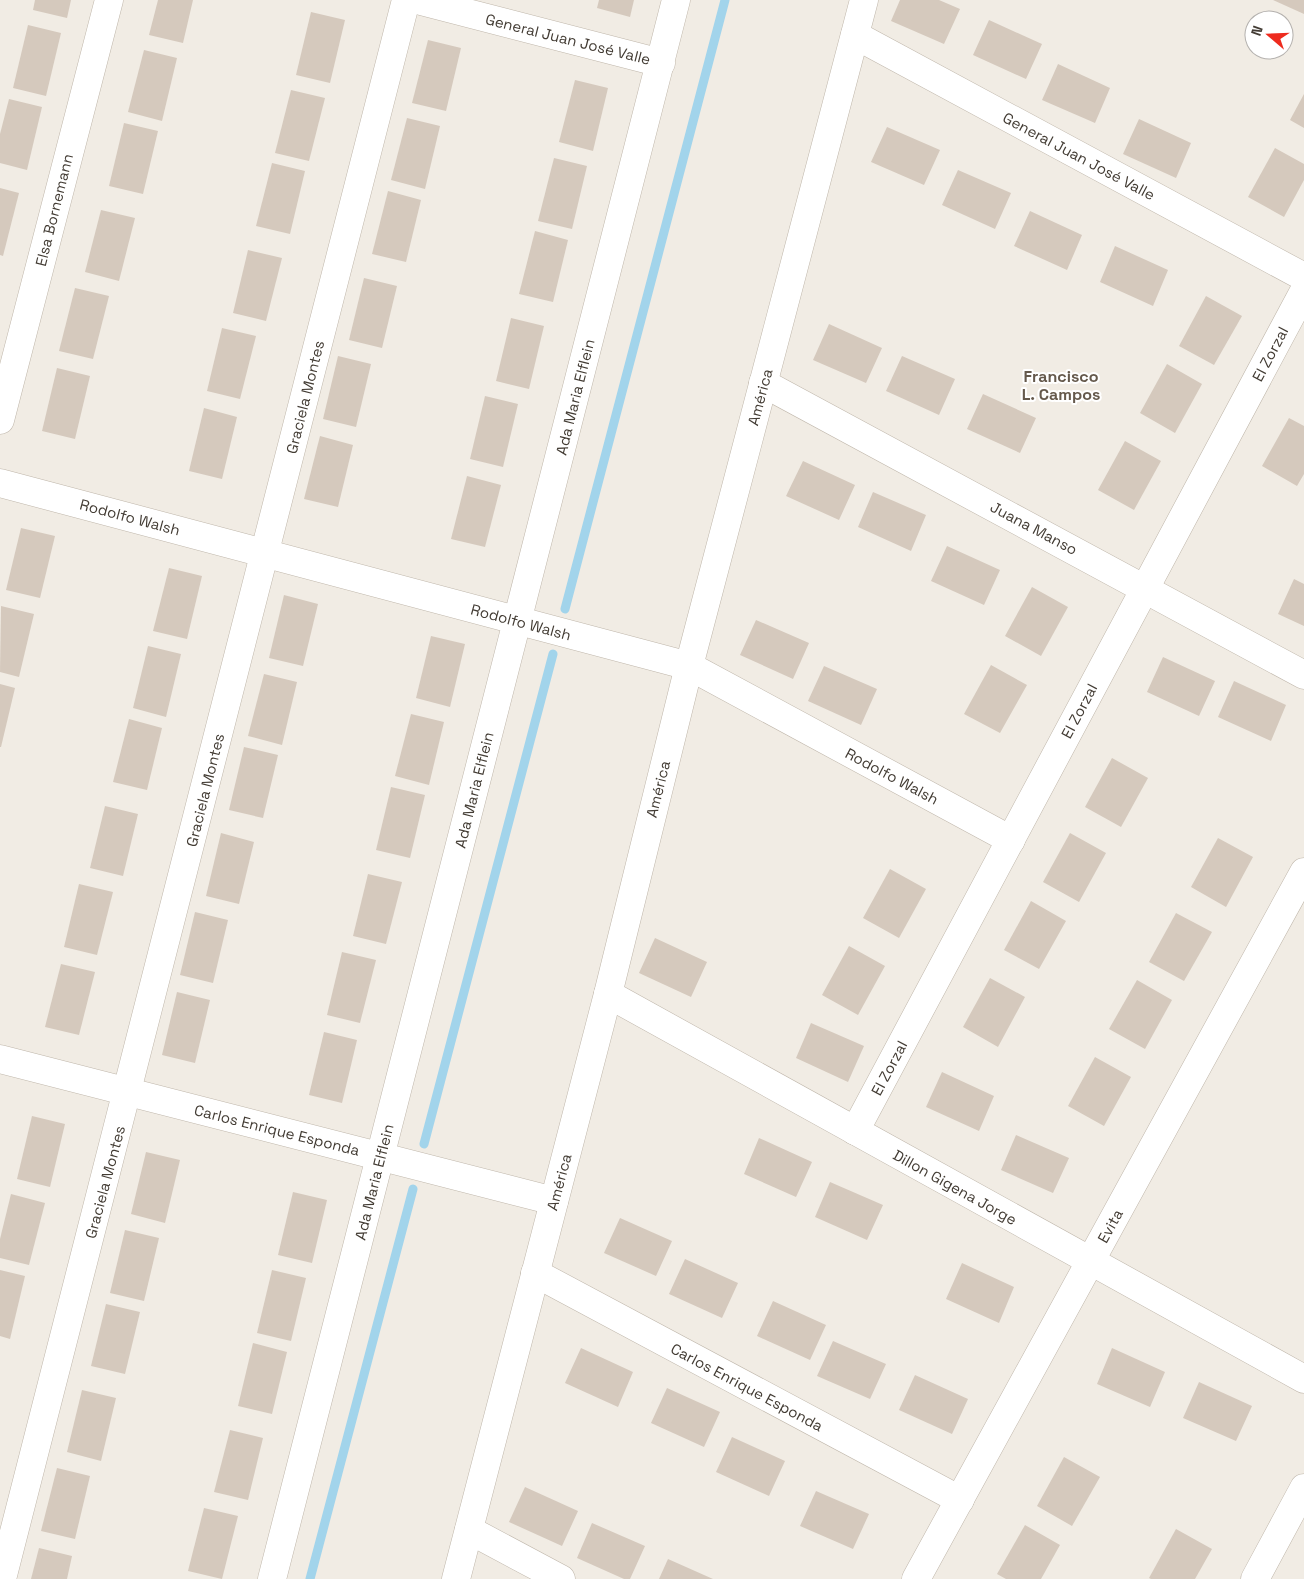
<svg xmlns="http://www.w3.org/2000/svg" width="1304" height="1579" font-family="'Space Grotesk',sans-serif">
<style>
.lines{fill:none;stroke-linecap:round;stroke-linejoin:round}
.stream{stroke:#a2d4eb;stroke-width:9}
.building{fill:#d5c9bd}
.minor-casing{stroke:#bfb6aa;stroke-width:29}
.minor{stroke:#fff;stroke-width:28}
.labels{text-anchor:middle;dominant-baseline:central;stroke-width:4;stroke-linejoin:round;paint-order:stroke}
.street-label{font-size:15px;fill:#433c34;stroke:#fff}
.neighbourhood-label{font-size:16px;font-weight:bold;fill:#65594c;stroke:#fff}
</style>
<rect width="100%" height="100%" fill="#f1ece4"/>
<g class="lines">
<g class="stream">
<path d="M565,609L725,0"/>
<path d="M424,1144L553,654"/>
<path d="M310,1579L413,1189"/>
</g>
</g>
<g class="building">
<path d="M35,0H71L67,18L33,10Z"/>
<path d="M158,0H193L183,43L149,35Z"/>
<path d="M599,0H634L630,17L597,8Z"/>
<path d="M900,0H939L960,9L944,44L891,21Z"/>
<path d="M1273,0H1304V14Z"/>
<path d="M311,12L345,20L330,83L296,75Z"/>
<path d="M989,20L1042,44L1026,79L973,55Z"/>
<path d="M28,25L61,33L46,96L13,88Z"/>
<path d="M428,40L461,48L446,111L412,103Z"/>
<path d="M144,50L177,58L162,121L128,112Z"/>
<path d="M1058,64L1110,88L1095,123L1042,100Z"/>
<path d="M575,80L608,88L593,151L559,142Z"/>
<path d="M291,90L325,98L309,161L275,153Z"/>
<path d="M1304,94V128L1290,120Z"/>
<path d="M9,99L42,107L27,170L0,163V134Z"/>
<path d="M407,118L440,126L425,189L391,180Z"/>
<path d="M1139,119L1191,143L1176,178L1123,154Z"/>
<path d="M124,123L158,131L143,194L109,186Z"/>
<path d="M887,127L940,150L924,185L871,162Z"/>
<path d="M1275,148L1304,164V180L1284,217L1248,197Z"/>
<path d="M554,158L587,166L572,229L538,221Z"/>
<path d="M272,163L305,171L290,234L256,226Z"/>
<path d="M958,170L1011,193L995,229L942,205Z"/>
<path d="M0,188L19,193L3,256L0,255Z"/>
<path d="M388,191L421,200L406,262L372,254Z"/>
<path d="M101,210L135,218L119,281L85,272Z"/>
<path d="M1030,211L1082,235L1067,270L1014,246Z"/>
<path d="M535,231L568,240L553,302L519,294Z"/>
<path d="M1115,246L1168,270L1153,306L1100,282Z"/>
<path d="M248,250L282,258L266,321L233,313Z"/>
<path d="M364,278L397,286L382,348L349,340Z"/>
<path d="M75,288L109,296L93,359L59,351Z"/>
<path d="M1206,296L1242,316L1214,365L1179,346Z"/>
<path d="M511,318L544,326L529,389L496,381Z"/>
<path d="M829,324L882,348L866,383L813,360Z"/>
<path d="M222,328L256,336L240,399L207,391Z"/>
<path d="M338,356L371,364L356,427L323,419Z"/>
<path d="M902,356L955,379L939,415L886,391Z"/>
<path d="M1167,364L1202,384L1175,433L1140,413Z"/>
<path d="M57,368L90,376L75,439L42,431Z"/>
<path d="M983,394L1036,418L1020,453L967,429Z"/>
<path d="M485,396L518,404L503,467L470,459Z"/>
<path d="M204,408L237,417L222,479L189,471Z"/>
<path d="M1289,418L1304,426V474L1297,486L1262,466Z"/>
<path d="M320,436L353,445L338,507L304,499Z"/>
<path d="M1125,441L1161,461L1134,510L1098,490Z"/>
<path d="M803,461L855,485L839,520L786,496Z"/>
<path d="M467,476L501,485L485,547L451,539Z"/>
<path d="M873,492L926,515L911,551L858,527Z"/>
<path d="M21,528L55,536L40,598L6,590Z"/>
<path d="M947,546L1000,570L984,605L931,581Z"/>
<path d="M169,568L202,576L187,639L153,631Z"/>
<path d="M1294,579L1304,584V626L1278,614Z"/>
<path d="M1032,587L1068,607L1041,656L1005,636Z"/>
<path d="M284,595L318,604L303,666L269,658Z"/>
<path d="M1,606L34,614L19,677L0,672Z"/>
<path d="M756,620L809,643L793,679L740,655Z"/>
<path d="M431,636L465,644L450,707L416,698Z"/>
<path d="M148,646L181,654L166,717L133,708Z"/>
<path d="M1163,657L1215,681L1199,716L1147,692Z"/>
<path d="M991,665L1027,685L1000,733L964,714Z"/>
<path d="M824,666L877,689L861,725L808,701Z"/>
<path d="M264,674L297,682L282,745L248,736Z"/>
<path d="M1234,681L1286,705L1271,741L1218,717Z"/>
<path d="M0,684L15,688L1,747H0Z"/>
<path d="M411,714L444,722L429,785L395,776Z"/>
<path d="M129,719L162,728L147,790L113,782Z"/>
<path d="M244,747L278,755L263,818L229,810Z"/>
<path d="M1112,758L1148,778L1121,827L1085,807Z"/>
<path d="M391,787L425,795L410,858L376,850Z"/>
<path d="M105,806L138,814L123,876L90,868Z"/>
<path d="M221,833L254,842L239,904L206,896Z"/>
<path d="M1070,833L1106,853L1079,902L1043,882Z"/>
<path d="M1218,838L1253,857L1226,907L1191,887Z"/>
<path d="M890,869L926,889L899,938L863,918Z"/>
<path d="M368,874L402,882L386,944L353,936Z"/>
<path d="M79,884L113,892L97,955L64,947Z"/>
<path d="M1031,901L1066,921L1039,969L1004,950Z"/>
<path d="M195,912L228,920L213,983L180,975Z"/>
<path d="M1176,913L1212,932L1184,981L1149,962Z"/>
<path d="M655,938L707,962L691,997L639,973Z"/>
<path d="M849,946L885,966L858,1015L822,995Z"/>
<path d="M342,952L376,960L360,1023L327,1015Z"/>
<path d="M61,964L95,972L79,1035L45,1027Z"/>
<path d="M990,978L1025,997L998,1047L963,1027Z"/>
<path d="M1137,980L1172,1000L1145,1049L1109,1029Z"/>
<path d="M177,992L210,1000L195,1063L162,1055Z"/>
<path d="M811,1023L864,1046L848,1082L796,1058Z"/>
<path d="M324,1032L357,1040L342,1103L309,1095Z"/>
<path d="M1095,1057L1131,1077L1104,1126L1068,1106Z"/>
<path d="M942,1072L994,1096L979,1131L926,1107Z"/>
<path d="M32,1116L65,1124L50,1187L17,1179Z"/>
<path d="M1016,1135L1069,1158L1053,1193L1001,1170Z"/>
<path d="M759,1138L812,1162L796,1197L744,1174Z"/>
<path d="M146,1152L180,1160L165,1223L131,1214Z"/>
<path d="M830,1182L883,1205L867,1240L815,1217Z"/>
<path d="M293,1192L327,1200L312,1263L278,1255Z"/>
<path d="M11,1194L45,1203L29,1265L0,1258V1239Z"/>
<path d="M620,1218L672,1241L656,1276L604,1253Z"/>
<path d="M125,1230L159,1238L144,1301L110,1293Z"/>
<path d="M685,1259L738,1283L722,1318L669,1294Z"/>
<path d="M962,1263L1014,1287L999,1323L946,1299Z"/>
<path d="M0,1270L25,1276L10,1339L0,1336Z"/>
<path d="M272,1270L306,1278L291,1341L257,1333Z"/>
<path d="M773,1301L826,1325L810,1360L757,1336Z"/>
<path d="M106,1304L140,1312L125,1374L91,1366Z"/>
<path d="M833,1341L886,1364L870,1399L817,1376Z"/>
<path d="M253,1343L287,1352L272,1414L238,1406Z"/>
<path d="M581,1348L633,1372L618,1407L565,1383Z"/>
<path d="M1112,1348L1165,1372L1150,1407L1097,1384Z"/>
<path d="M915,1375L968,1399L952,1434L899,1410Z"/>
<path d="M1199,1382L1252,1406L1236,1441L1183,1418Z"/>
<path d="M667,1388L720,1412L704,1447L651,1423Z"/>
<path d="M82,1390L116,1398L101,1461L67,1452Z"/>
<path d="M230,1430L263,1438L248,1500L214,1492Z"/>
<path d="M732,1437L785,1461L769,1496L716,1472Z"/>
<path d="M1064,1457L1100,1477L1072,1526L1037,1506Z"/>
<path d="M57,1468L90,1476L75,1539L41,1531Z"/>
<path d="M525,1487L578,1511L562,1546L509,1522Z"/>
<path d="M816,1491L869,1514L853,1549L800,1526Z"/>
<path d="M204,1508L238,1516L222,1579L188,1571Z"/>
<path d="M592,1523L645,1546L630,1579H624L577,1558Z"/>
<path d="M1025,1525L1060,1545L1041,1579H1006L997,1574Z"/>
<path d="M1176,1529L1212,1549L1195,1579H1151L1149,1578Z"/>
<path d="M39,1548L72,1556L67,1579H31Z"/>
<path d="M668,1559L713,1579H659Z"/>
</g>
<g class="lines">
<defs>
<g id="minor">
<path d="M417,0L661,63"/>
<path d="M855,35L1304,277"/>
<path d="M763,383L1304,675"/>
<path d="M0,420L109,0"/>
<path d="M0,483L689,666L1011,840"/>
<path d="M608,994L1304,1379"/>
<path d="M0,1059L554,1201"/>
<path d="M855,1131L1304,291"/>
<path d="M535,1273L960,1500"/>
<path d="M469,1530L561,1579"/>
<path d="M2,1579L406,0"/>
<path d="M272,1579L676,0"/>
<path d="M456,1579L608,994L689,666L864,0"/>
<path d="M916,1579L1304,872"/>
<path d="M1255,1579L1304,1488"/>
</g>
</defs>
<use href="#minor" class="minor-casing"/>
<use href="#minor" class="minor"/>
</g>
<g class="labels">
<g class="street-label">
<text transform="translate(568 39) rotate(14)">General Juan José Valle</text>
<text transform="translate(1079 156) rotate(28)">General Juan José Valle</text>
<text transform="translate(54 210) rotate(-76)">Elsa Bornemann</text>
<text transform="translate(1270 354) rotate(-62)">El Zorzal</text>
<text transform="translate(305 397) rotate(-76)">Graciela Montes</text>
<text transform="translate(575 397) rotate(-76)">Ada Maria Elflein</text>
<text transform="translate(760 397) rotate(-75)">América</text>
<text transform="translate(130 517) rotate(15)">Rodolfo Walsh</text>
<text transform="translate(1034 528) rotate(28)">Juana Manso</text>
<text transform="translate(521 622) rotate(15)">Rodolfo Walsh</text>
<text transform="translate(1079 711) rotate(-62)">El Zorzal</text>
<text transform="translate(892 776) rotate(28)">Rodolfo Walsh</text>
<text transform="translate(658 789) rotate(-76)">América</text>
<text transform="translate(205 790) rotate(-76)">Graciela Montes</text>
<text transform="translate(474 790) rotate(-76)">Ada Maria Elflein</text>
<text transform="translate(889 1068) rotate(-62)">El Zorzal</text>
<text transform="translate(277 1130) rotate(14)">Carlos Enrique Esponda</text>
<text transform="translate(105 1182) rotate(-75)">Graciela Montes</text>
<text transform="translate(374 1182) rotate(-76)">Ada Maria Elflein</text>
<text transform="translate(559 1182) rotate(-75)">América</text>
<text transform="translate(955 1187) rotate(29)">Dillon Gigena Jorge</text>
<text transform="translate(1110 1226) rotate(-61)">Evita</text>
<text transform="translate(747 1387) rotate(28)">Carlos Enrique Esponda</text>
</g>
<g class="neighbourhood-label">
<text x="1061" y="376">Francisco<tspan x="1061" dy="18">L. Campos</tspan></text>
</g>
</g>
<g transform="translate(1269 35) rotate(289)"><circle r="24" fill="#ffffff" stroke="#b4b1ae"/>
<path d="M0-4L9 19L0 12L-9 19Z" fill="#ee2b1e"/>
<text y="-8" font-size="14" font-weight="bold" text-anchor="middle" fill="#433c34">N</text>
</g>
</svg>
